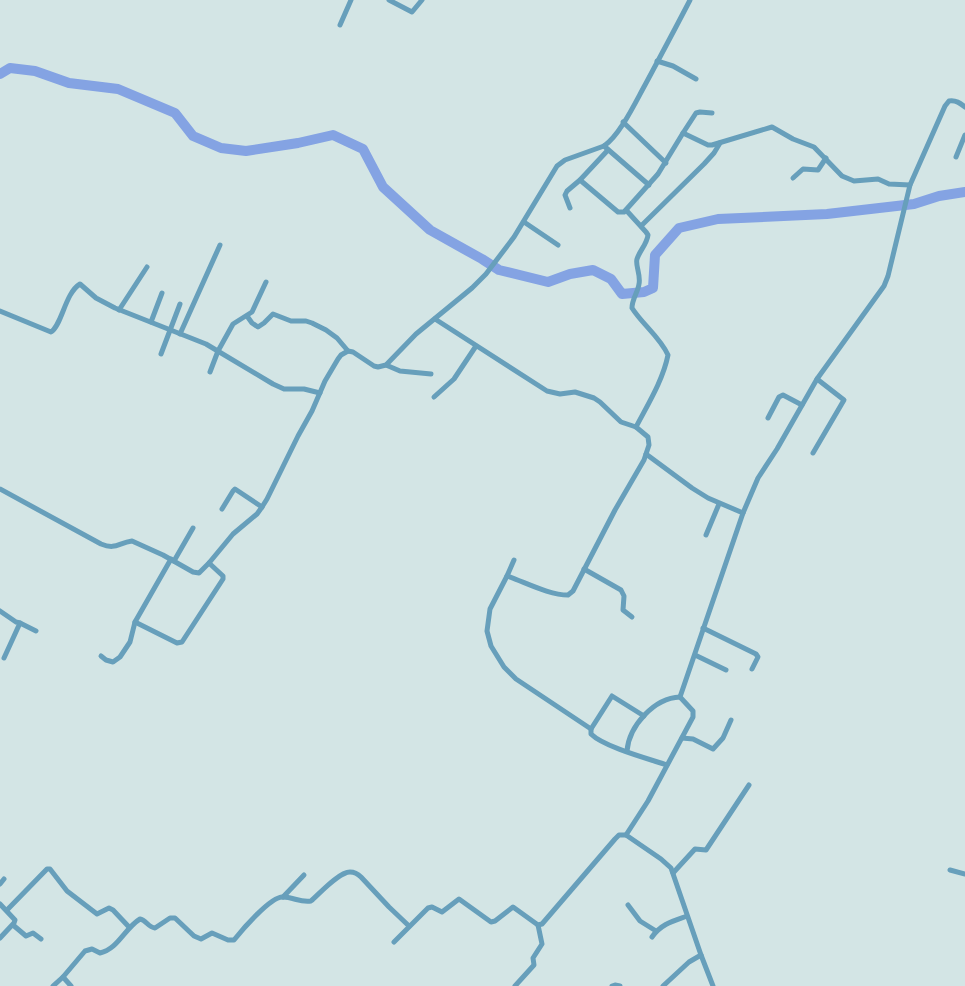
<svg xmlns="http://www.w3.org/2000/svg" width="965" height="986" font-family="'Sofia Sans Condensed',sans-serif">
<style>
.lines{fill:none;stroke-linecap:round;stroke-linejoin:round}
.river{stroke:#84a3e3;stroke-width:10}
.minor{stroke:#679fbb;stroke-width:5}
</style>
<rect width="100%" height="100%" fill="#d3e5e5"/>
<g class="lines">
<path class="river" d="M0,74L10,68L35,71L69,83L118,89L175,113L193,136L221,148L246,151L298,143L333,135L363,149L383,187L430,230L482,259L499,270L548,282L570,274L593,270L611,279L622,294L644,292L653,288L655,255L679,228L718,219L827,214L914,204L939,196L965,192"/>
<g class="minor">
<path d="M389,0L412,12L422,0"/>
<path d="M340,25L351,0"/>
<path d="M657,61L673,66L696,79"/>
<path d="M623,122L666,163"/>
<path d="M683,133L696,113L700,112L712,113"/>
<path d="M604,146L649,185"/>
<path d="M956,157L965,135"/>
<path d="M793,178L803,169L818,170L826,158"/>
<path d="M580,180L608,150"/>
<path d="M570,208L565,195L567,191L580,180L618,212H624L658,174L683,133L708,145H712L772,127L793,139L814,147L842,176L854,181L878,179L889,184L910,185"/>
<path d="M626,210L646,232L648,235C647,244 640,250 637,259C635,265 641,275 639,284C638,292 632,299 632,308C642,324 660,337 668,355C663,380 648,404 636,427"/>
<path d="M524,222L558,245"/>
<path d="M641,226L704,164L714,153L720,143"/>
<path d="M119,310L147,267"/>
<path d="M0,311L51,332C62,325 65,293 80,284L96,298L115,308L206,344L273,384L284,389H304L320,393"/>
<path d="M247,316L252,323L258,327L264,323L273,314L291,321H306L312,323L326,330L337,338L348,351"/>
<path d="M435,319L547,391L560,394L575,392L594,398L600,402L621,422L636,427L648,437L649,445L646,454L692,488L708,498L743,513"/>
<path d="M151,322L162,293"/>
<path d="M180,334L220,245"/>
<path d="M161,354L180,304"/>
<path d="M386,365L400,371L431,374"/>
<path d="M210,372L218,351L233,324L252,312L266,282"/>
<path d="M434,397L454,379L476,346"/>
<path d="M768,418L779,397L783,395L802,405"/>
<path d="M813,453L844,400L817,379"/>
<path d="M0,489L101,544C116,550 118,543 132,541L163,555L193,572L199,573L209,563L233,534L257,514L262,507L267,499L298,436L312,411L325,381L338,359L341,355L348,351L353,352L374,366L378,367L386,365L416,334L472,288L486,274L514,237L557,166L565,160L604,146C620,135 635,103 645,85C660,57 675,29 690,0"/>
<path d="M222,509L233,491L235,489L262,507"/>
<path d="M706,535L719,504"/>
<path d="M174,561L193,528"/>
<path d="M584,569L621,590L624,596L623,610L632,617"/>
<path d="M507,576L514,560"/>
<path d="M0,611L16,622L20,623L4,658"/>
<path d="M135,622L177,643L182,642L223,579V576L209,563"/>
<path d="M20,623L36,631"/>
<path d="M703,628L756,654L758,657L752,669"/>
<path d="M695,655L726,670"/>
<path d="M101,656L106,660L113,662L120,657L130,642L135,622L171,559"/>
<path d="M644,716L612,696L591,729V734C604,747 649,759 667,765"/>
<path d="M591,729L516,679L504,667L491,646L487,631L490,609L507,576C525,582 549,595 568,595L573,591L615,510L644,460L646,454"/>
<path d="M682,738L693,739L713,749L723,738L731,720"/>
<path d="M627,751C629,726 654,698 680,697"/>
<path d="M626,835L661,859L671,868L701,955"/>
<path d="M950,870L965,874"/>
<path d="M673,873L695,849L706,850L749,785"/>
<path d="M0,884L4,879"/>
<path d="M283,897L304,875"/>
<path d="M0,904L15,920L14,923L0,938"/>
<path d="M628,905L640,921L656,931"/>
<path d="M7,910L47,869H50L67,891L97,914L109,908L113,910L129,927"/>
<path d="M13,925L26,936L33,933L41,939"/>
<path d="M652,937C661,924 673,921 687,916"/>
<path d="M394,942L428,908L432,907L442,912L459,899L491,922L495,921L513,907L538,925L542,924L615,839L619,835H626L648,801L693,717V711L680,697L743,513L758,478L777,449L817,379L884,286L888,276L910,185L945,106L949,101C956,100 960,103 965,107"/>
<path d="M53,986L63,977"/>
<path d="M71,986L63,977L85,951L92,949L100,953C118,949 125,928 140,919C146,920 148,927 155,928L170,918H175L194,936L201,939L212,933L228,940H234C242,930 271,896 283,897C293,897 301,903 311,901C320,893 339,872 350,872C354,872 358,874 361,877L389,907L409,926"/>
<path d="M515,986L534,965L533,958L542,944L538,925"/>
<path d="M612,986L615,985L620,986"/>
<path d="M663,986L689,962L701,955L713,986"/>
</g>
</g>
</svg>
